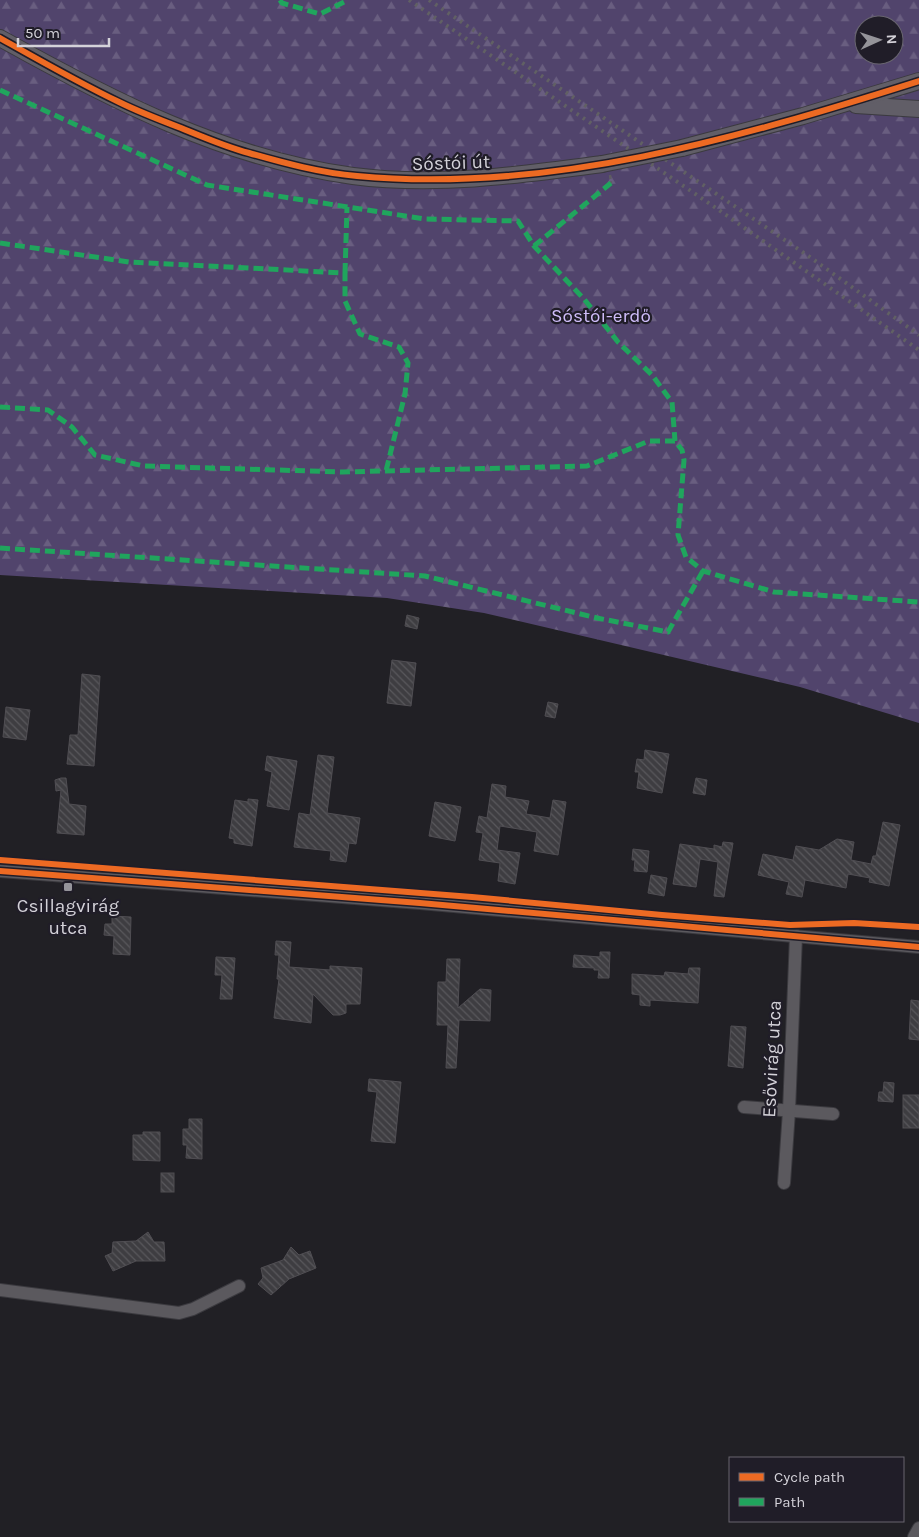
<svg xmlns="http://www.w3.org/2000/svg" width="919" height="1537" font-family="Karla,sans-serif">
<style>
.forest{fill:url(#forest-firs);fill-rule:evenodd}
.building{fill:url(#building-back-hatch);stroke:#504e53}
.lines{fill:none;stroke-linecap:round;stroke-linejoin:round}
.minor-casing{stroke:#3b3a3f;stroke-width:14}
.major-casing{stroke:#3b3a3f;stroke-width:18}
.path{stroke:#5d5c60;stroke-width:2.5;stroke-dasharray:4 2.5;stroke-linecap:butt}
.minor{stroke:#5b595e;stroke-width:12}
.major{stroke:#615e67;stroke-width:16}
.rail{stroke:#616064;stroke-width:4;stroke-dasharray:2.5 5;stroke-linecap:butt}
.major-bridge-casing{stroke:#3b3a3f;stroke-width:18;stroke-linecap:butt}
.major-bridge{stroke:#615e67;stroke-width:16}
.quiet{stroke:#20a55d;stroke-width:5;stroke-dasharray:10 5;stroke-linecap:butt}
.cycleway-casing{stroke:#201d28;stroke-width:9}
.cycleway{stroke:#ed6a23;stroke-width:6}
.poi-dot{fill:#95949a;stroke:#201d28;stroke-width:2}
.labels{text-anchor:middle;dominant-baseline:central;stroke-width:4.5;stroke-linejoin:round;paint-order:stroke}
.street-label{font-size:19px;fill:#d4d2d9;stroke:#201d28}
.park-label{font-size:19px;fill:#cebcf8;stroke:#201d28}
.poi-label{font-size:19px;fill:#d4d2d9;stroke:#201d28}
</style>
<defs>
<pattern id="forest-firs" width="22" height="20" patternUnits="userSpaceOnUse" patternTransform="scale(1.25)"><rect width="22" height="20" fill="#51446c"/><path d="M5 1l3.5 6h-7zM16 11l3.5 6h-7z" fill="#695e80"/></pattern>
<pattern id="building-back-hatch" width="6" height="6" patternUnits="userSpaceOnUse" patternTransform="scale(1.25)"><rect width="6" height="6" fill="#3e3d41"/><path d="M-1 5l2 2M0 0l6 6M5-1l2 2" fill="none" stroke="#59585c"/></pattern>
</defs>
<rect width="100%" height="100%" fill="#212025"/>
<path class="forest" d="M0,0H919V723L800,687L484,613L387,598L0,575ZM864,25H894V55H864Z"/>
<g class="building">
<path d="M407,615L419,618L417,629L405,626Z"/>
<path d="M392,660L416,663L411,706L387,703Z"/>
<path d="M82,674L100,676L94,766L67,764L70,735H78Z"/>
<path d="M548,702L558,704L555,718L545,716Z"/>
<path d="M6,707L30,710L26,740L3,737Z"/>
<path d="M645,750L669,754L662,793L637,788L639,772H635L637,759L644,760Z"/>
<path d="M318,755L334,757L327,813L360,818L356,844L349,843L346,862L330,860L331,851L294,847L299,813L310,815Z"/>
<path d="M267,756L297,761L289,810L267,806L272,772L265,770Z"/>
<path d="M61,778H66L69,804L86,806L84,835L57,833L61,790L56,791L55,780Z"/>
<path d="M696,778L707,780L705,795L693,793Z"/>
<path d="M492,784L506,786L505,797L529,801L526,814L550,818L553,800L566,802L558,855L534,851L537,832L500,826L497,850L520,853L515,884L498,881L500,863L479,860L483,833L476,832L479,816L487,818Z"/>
<path d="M248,799L258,800L252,846L234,843V839L229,838L235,800L248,802Z"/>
<path d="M435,802L461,807L455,841L429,836Z"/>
<path d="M883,822L900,825L889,886L869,882L870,878L848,874L846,888L805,880L802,897L786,894L789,882L758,875L763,854L793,860L796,846L819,850L837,839L854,842L851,860L871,864L873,856H876Z"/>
<path d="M723,842L733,843L724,897L714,896L718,862L700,859L696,887L673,884L680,844L714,849V845L722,847Z"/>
<path d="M633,849L649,851L647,872L634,871L635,860H632Z"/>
<path d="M651,875L667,878L664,896L648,893Z"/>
<path d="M112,916L131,917L130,955L113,954L114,936L104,935L105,924H112Z"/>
<path d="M276,941L291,942L289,967L330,970V966L362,968L360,1004H346V1013L340,1015H333L313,994L311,1023L274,1018L279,979H277L279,955H275Z"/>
<path d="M600,952H610L609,978H598L599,970H594V968L573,967L574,955L600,957Z"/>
<path d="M216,957L235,958L232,999H220L222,975H215Z"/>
<path d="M447,959H460L458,1008L480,989L491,990L490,1021L459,1020L456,1068H446L448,1025H437L438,982H446Z"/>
<path d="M689,968H700L698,1003L650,1000V1006L640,1005V995L632,994V974L664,976L665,972L688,974Z"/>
<path d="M911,1000L919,1001V1040L909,1039Z"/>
<path d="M731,1026L746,1027L743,1068L728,1066Z"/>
<path d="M369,1079L401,1082L395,1143L371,1141L377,1092L368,1091Z"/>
<path d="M884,1082L894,1083L893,1102L878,1101L879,1092H883Z"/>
<rect x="903" y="1095" width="16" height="33"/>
<path d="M189,1119H202V1159L186,1158L187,1145H183V1129H189Z"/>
<path d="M143,1132H160V1161L133,1160V1135H143Z"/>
<rect x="161" y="1173" width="13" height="19"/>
<path d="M148,1232L154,1242H164L165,1261H136L113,1271L105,1256L112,1253L113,1242L136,1241Z"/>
<path d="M291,1247L299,1255L310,1251L316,1268L289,1279L271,1295L258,1284L263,1278L261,1268L283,1260Z"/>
</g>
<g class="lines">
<defs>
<g id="minor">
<path d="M0,871L420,903L919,947"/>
<path d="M744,1107L833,1114"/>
<path d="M784,1183L789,1111L796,936"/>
<path d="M0,1290L179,1313L193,1309L239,1286"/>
<path d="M914,1537L919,1528"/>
</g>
<g id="major">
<path d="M0,38C111,100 226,159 353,176C436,187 520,175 602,164"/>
<path d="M856,105L919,109"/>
<path d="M682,148L803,116L919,81"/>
</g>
</defs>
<use href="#minor" class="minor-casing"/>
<use href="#major" class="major-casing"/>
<path class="path" d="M610,175L611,183"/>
<use href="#minor" class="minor"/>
<use href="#major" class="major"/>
<g class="rail">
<path d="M409,0L716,208L919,350"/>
<path d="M429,0L807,255L919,335"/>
</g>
<defs>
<path id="major-bridge" d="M602,164L682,148"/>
</defs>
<use href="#major-bridge" class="major-bridge-casing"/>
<use href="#major-bridge" class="major-bridge"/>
<g class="quiet">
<path d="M280,0L282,3L320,14L348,0"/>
<path d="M0,90L207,185L425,219L518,221L534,246L584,299L618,342L652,375L672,402L675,441"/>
<path d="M0,243L129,262L345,273V301L360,334L399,347L408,363L405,394L386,471"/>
<path d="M534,246L611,183"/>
<path d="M345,273L347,207"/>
<path d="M0,407L48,410L72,427L95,455L144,466L343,472L587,466L649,441H675L682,450L684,460L678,535L686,557L703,571L774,592L919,602"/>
<path d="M0,548L425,576L597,618L668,632L703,571"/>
</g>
<defs>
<g id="cycleway">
<path d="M0,38C39,60 79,83 119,102C139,112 160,120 181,128C203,137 226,147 249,153C284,163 321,173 357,176C549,194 739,138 919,81"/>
<path d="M0,860L472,897L662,915L790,925L854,923L919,927"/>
<path d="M0,871L420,903L919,947"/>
</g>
</defs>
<use href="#cycleway" class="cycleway-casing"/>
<use href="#cycleway" class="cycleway"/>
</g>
<rect class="poi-dot" x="63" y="882" width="10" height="10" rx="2.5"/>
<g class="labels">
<g class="street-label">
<text transform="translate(451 163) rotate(-2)">Sóstói út</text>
<text transform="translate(772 1059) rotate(-87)">Esővirág utca</text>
</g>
<g class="park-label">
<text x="601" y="316">Sóstói-erdő</text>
</g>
<g class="poi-label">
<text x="68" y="906">Csillagvirág<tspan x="68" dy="22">utca</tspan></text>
</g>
</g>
<rect x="729" y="1457" width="175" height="65" fill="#201d28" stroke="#68656f"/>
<rect x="739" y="1473" width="25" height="8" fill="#ed6a23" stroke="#68656f"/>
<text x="774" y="1482" font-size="15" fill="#d4d2d9">Cycle path</text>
<rect x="739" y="1498" width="25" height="8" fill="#20a55d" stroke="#68656f"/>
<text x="774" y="1507" font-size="15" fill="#d4d2d9">Path</text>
<g transform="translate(879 40) rotate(87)"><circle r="24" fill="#201d28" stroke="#68656f"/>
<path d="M0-4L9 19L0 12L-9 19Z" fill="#95949a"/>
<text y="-8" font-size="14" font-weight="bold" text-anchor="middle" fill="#d4d2d9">N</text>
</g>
<path d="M18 38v8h91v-8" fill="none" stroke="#d4d2d9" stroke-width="2.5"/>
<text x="25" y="38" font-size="15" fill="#d4d2d9" stroke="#201d28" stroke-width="4" paint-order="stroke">50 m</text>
</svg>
